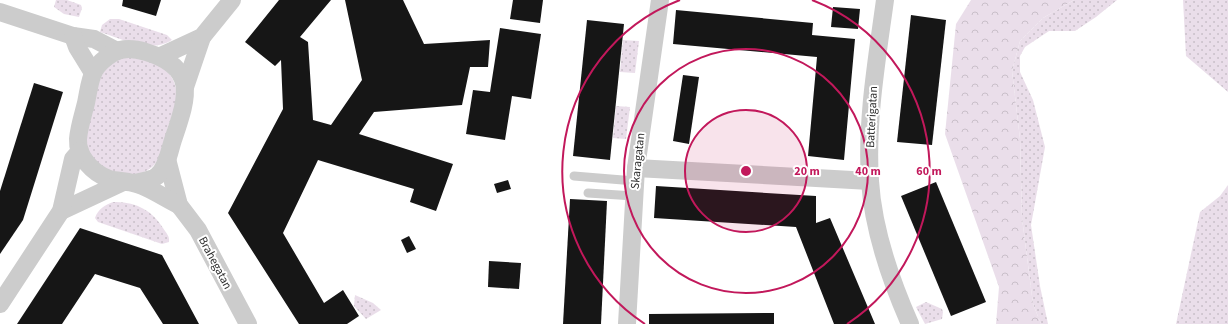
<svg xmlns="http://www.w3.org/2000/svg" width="1228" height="324" font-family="'Source Sans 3',sans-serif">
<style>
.grass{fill:url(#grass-dots)}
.forest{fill:url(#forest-crowns)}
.building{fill:#161616}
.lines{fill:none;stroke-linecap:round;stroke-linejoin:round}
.lane{stroke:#ccc;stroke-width:9}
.street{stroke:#ccc;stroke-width:18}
.ring{fill:none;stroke:#c2185b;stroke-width:2}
.labels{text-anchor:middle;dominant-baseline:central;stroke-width:4;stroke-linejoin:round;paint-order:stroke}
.street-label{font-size:12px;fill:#2f2f2f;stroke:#fff}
.centre{fill:#c2185b;stroke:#fff;stroke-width:2}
.ring-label{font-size:12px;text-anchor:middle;font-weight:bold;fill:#c2185b;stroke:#fff;stroke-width:4;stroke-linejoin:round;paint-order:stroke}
</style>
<defs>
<pattern id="grass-dots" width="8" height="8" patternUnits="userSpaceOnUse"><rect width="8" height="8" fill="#eadeea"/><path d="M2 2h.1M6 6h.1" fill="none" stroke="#c9bfc9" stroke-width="1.8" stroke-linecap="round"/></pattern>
<pattern id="forest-crowns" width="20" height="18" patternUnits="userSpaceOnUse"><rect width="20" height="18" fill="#eadeea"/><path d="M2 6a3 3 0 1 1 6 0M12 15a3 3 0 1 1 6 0" fill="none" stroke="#c9bfc9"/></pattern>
</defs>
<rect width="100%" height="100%" fill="#fff"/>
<g class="grass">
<path d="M56,0H67L81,5L82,8L79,17L64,14L54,7Z"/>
<path d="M1074,0H1117L1096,17L1075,31H1049L1025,47L1020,56V72L1033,100L1045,147L1031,225L1040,286L1048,324H1041L1033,304L1022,218L1020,139L1012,71L1020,41L1043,18Z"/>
<path d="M1183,0H1228V92L1186,56Z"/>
<path d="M110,19H119L167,35L172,40C149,54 123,39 100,32L102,25Z"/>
<path d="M623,40L639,41L635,73L620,72Z"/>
<path d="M122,57C140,57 167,63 174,82C180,96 173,113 168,127C165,138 163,154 155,164C142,179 117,177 102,167C94,163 87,154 86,145C85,132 97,76 107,67C111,63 117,60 122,57Z"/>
<path d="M616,106L630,107L626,139L613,138Z"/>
<path d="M1228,185V324H1176L1200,212L1220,196Z"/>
<path d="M113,202C135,201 152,210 163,228C166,233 170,236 169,242L162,244L98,222L95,218C98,209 105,205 113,202Z"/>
<path d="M355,295L373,303L381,310L366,319L354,306Z"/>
<path d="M926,302L942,309L943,312L942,319L925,324L916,307Z"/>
</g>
<path class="forest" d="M971,0H1074L1043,18L1020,41L1012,71L1020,139L1022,218L1033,304L1041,324H996L999,287L945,134L956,24Z"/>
<g class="building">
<path d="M123,0H161L156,16L122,6Z"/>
<path d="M279,0H331L300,37L308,42L313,120L331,125L362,80L345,0H403L424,44L490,40L488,67H470L462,105L374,112L359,134L453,164L436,211L410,202L414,189L318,160L283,233L324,303L343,290L359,316L347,324H299L228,213L283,109L281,60L275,66L245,42Z"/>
<path d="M513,0H543L540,23L510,19Z"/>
<path d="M833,7L860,9L858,29L831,27Z"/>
<path d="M676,10L813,23L812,35L855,39L844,160L808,156L817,57L673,44Z"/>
<path d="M911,15L946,20L932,145L897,142Z"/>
<path d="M587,20L624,24L610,160L573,156Z"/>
<path d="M500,28L541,34L531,99L512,96L505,140L466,134L473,90L490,92Z"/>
<path d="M683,75L699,77L689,144L673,141Z"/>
<path d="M34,83L63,92L23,220L0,254V191Z"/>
<path d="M508,180L511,189L497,193L494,184Z"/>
<path d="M936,182L986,302L951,316L901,196Z"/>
<path d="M656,186L816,196V223L830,218L875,324H834L796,227L654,218Z"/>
<path d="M570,199L607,201L601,324H563Z"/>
<path d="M80,228L162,255L199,324H163L140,288L95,274L62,324H17Z"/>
<path d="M409,236L416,249L407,253L401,240Z"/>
<path d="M489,261L521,263L519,289L488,287Z"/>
<path d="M774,313V324H649V314Z"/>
</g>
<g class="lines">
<g class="lane">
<path d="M574,176L635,181"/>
<path d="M588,193L634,196"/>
</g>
<g class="street">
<path d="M885,0C877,59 866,121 870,181C873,229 891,281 910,324"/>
<path d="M0,12L73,36L94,39L117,51"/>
<path d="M73,36L77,47L93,73"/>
<path d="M161,56L202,37L232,0"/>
<path d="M185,87L202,37"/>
<path d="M167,159L179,205L198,230L248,324"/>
<path d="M636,168L870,181"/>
<path d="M134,183C141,181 151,181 157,176C167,168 169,152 173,140C187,98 199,68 146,52C136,49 123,47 113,53C90,67 91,78 86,103C83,115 79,127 78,139C77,157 93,173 109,179C117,181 125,181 133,183C146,185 166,199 179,205"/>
<path d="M61,211L123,182"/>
<path d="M0,304L61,211L73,159L80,151"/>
<path d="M627,324L636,168L660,0"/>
</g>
</g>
<circle cx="746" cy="171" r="61" fill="#c2185b" fill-opacity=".12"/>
<g class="ring">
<circle cx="746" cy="171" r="61"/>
<circle cx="746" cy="171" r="122"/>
<path d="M645 324A183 183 0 0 1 680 0M812 0A183 183 0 0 1 847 324"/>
</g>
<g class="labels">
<g class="street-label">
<text transform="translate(872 117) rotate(-87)">Batterigatan</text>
<text transform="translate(638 161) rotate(-84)">Skaragatan</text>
<text transform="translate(215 263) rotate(62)">Brahegatan</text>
</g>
</g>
<circle cx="746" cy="171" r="6" class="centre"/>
<g class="ring-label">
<text x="807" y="175">20 m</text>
<text x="868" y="175">40 m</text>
<text x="929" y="175">60 m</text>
</g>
</svg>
